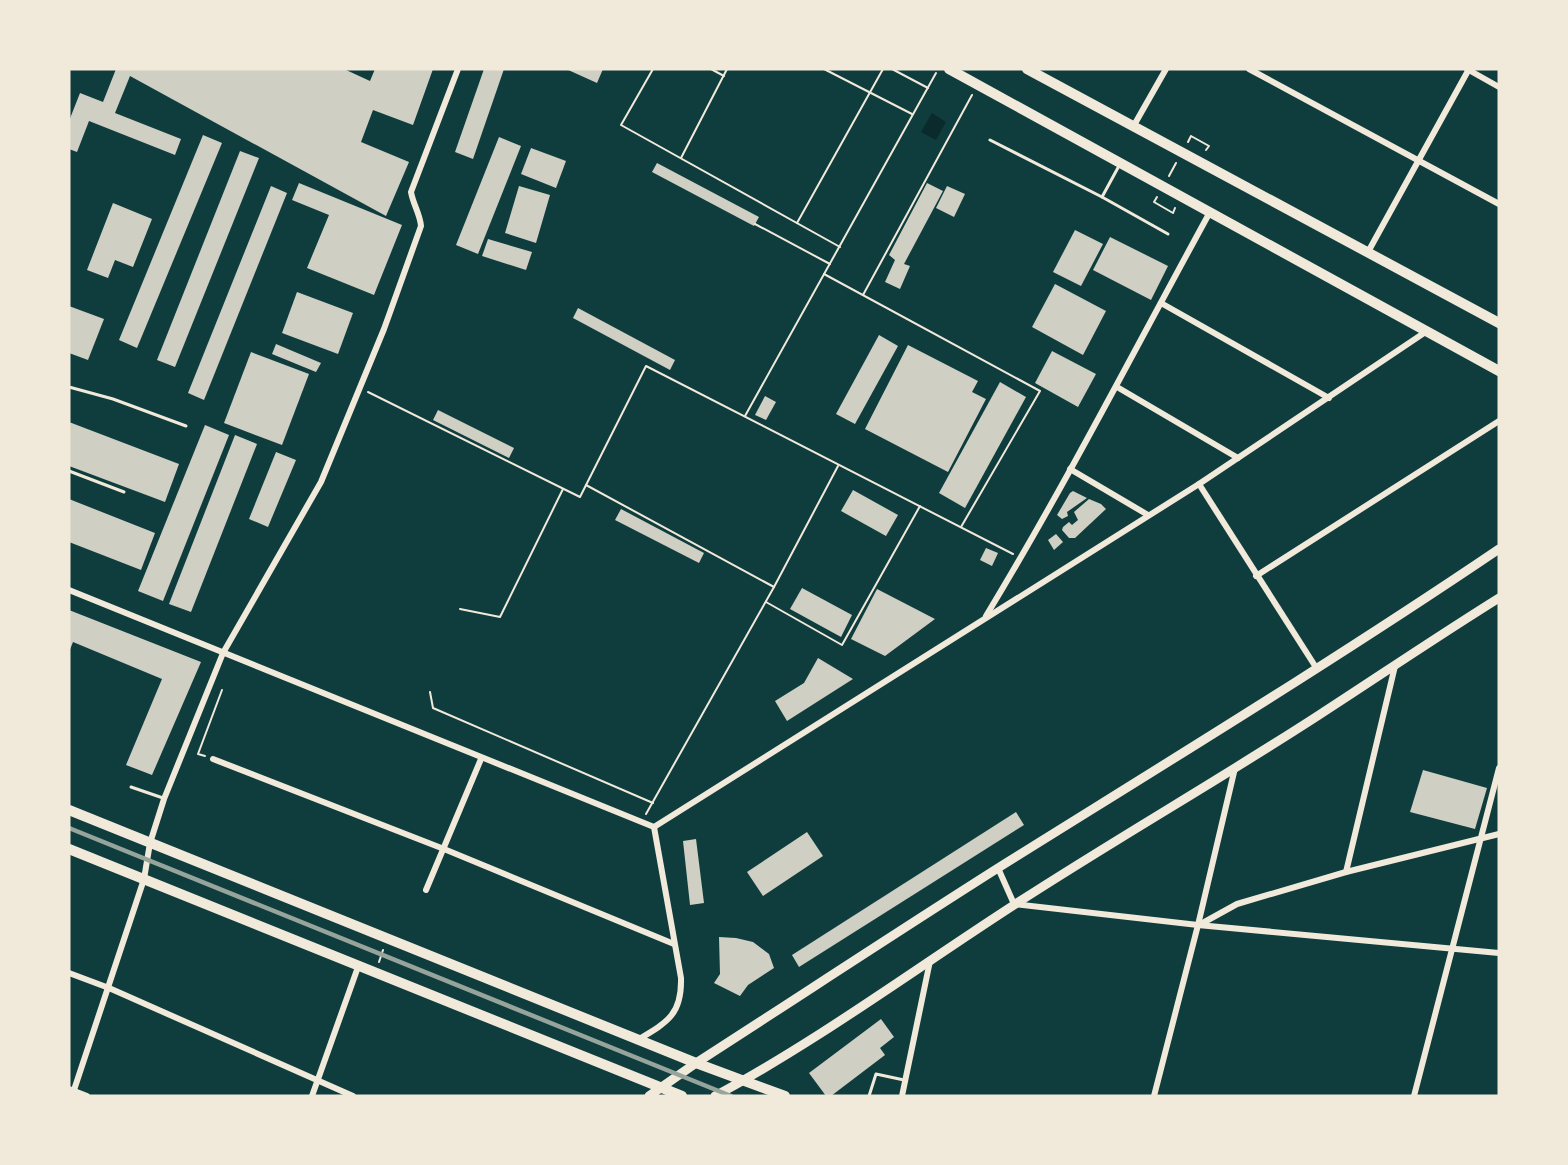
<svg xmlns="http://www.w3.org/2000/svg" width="1568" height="1165" font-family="Cabin,sans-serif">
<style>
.water{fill:#0a2a2b}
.building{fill:#cfcfc3}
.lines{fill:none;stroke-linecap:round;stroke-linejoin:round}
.path{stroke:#f1e9da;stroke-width:2}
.service{stroke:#f1e9da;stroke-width:3}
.minor{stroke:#f1e9da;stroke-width:6}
.secondary{stroke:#f1e9da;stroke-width:9}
.primary{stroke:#f1e9da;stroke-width:10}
.rail{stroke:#97a49c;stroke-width:4.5}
</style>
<rect width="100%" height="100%" fill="#0f3d3e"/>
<path class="water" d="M932,113L946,122L936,140L921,132Z"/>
<g class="building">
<path d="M116,69H344L370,81L375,69H433L413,125L373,110L361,142L409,162L386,216L130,76L115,113L181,139L175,155L89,121L77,152L69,149V121L80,93L103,102Z"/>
<path d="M484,69H504L473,159L455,152Z"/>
<path d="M566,69H603L597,83Z"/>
<path d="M203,135L222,143L137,348L119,340Z"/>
<path d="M499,137L521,146L478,254L456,245Z"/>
<path d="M531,148L566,161L556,188L521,174Z"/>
<path d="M240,151L259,158L175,367L157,360Z"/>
<path d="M657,163L759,217L754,226L652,172Z"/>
<path d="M299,183L402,225L374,295L307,268L329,215L292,200Z"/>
<path d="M927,183L943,191L904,264L910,266L900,289L885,282L895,260L889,255Z"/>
<path d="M271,186L287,193L204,400L188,393Z"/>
<path d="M519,186L550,195L536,243L505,233Z"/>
<path d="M947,186L965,194L954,217L936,208Z"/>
<path d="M113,203L152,219L133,267L115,260L108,278L87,270Z"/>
<path d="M1075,230L1103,244L1081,286L1053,272Z"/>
<path d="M1110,237L1168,266L1151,300L1093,270Z"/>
<path d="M488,239L532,252L526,270L482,256Z"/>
<path d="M1055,284L1106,311L1083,355L1032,327Z"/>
<path d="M297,292L353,313L338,354L282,333Z"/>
<path d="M69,306L104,319L88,360L69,353Z"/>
<path d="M578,308L675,360L670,370L573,318Z"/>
<path d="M879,335L898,346L855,424L836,414Z"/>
<path d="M276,344L321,363L316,372L272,354Z"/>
<path d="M908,345L978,381L972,392L986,399L948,472L865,429Z"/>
<path d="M1052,351L1096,374L1078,407L1035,383Z"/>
<path d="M251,352L309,374L282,445L224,423Z"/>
<path d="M1000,382L1026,397L965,508L939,493Z"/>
<path d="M765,396L776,402L766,420L755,415Z"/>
<path d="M438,410L514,448L509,458L433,420Z"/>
<path d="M69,422L179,464L165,502L69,466Z"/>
<path d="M205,425L229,435L163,601L138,591Z"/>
<path d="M235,435L257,444L191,612L169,604Z"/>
<path d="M276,452L296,460L268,527L249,519Z"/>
<path d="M853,490L898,515L886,536L841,511Z"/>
<path d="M1073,491L1087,498L1067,512L1068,516L1062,519L1057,515L1070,493Z"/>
<path d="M69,499L155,533L141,570L69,542Z"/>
<path d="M1089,499L1101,504L1106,509L1075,538H1069L1062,530L1063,527L1069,522L1072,525L1078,520L1074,512Z"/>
<path d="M621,509L704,553L699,563L615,520Z"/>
<path d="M1056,534L1063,542L1054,550L1048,540Z"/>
<path d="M986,548L998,553L992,566L980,560Z"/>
<path d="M802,588L852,615L841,637L790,609Z"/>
<path d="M877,589L935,619L885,656L851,639Z"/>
<path d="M69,610L201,662L152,775L126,765L162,679L73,642L69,652Z"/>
<path d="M818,658L853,679L787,721L775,701L804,683Z"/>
<path d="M1423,770L1487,788L1475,829L1410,812Z"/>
<path d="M1016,812L1024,825L799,967L792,955Z"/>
<path d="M807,832L823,856L763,896L747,872Z"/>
<path d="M696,839L704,903L690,905L683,841Z"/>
<path d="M719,937L736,938L753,942L769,954L774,968L748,985L740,996L714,983L720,974Z"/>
<path d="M881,1019L894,1037L880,1048L885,1055L831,1096H826L809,1073Z"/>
</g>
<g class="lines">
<g class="path">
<path d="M653,69L621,125L840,247"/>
<path d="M711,69L724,76"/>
<path d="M824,69L912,114"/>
<path d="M892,69L928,88"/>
<path d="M1188,142L1191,136L1209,146L1206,150"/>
<path d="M681,158L727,69"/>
<path d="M1169,176L1176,163"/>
<path d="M1157,197L1154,202L1173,213L1175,208"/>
<path d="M797,223L883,69"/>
<path d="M755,224L830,264"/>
<path d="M824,274L1040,391L961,527"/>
<path d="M863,295L972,95"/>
<path d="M368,392L580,497L646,366L1013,554"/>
<path d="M745,416L936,73"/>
<path d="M586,485L774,587L838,466"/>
<path d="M766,602L842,645L920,506"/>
<path d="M460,609L500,617L563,489"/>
<path d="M430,692L433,708L653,803"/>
<path d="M205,756L198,754L222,690"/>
<path d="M646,814L774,587"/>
<path d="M379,962L383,950"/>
</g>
<g class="service">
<path d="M990,140L1102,197L1120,164"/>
<path d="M1102,197L1168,234"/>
<path d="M69,387L113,399L186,426"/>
<path d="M69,471L124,492"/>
<path d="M131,787L163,798"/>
<path d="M869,1096L876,1074L904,1080"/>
</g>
<g class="minor">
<path d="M1249,69L1499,204"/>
<path d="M1467,69L1499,87"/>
<path d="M1133,127L1166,69"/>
<path d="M1368,252L1469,69"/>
<path d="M1161,303L1329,398"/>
<path d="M1117,387L1238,458"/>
<path d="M1070,469L1148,515"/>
<path d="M1199,484L1317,669"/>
<path d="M1256,576L1499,421"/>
<path d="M69,590L654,827"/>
<path d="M986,616C1066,484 1136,347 1210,212"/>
<path d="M213,759L444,849L674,944"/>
<path d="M654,827L1199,484L1427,331"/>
<path d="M998,868L1014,904L1198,925L1499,953"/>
<path d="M1346,872L1395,666"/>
<path d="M426,890L481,759"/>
<path d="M1199,925L1237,904L1346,872L1499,834"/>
<path d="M69,973L109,988L353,1096"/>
<path d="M639,1039C668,1022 682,1014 681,978L654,827"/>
<path d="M69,1089L87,1096"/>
<path d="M72,1096L144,879L150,843L164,799L223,653L321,482L384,329L421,226C420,214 413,204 411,192L458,69"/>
<path d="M312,1096L358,967"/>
<path d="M902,1096L930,961"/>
<path d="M1154,1096L1198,925L1235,768"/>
<path d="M1414,1096L1499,768"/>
</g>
<g class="secondary">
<path d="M649,1096L696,1063C797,998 897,932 998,868C1166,763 1335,660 1499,549"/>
<path d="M715,1096C819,1040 915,969 1014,905C1114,840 1219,780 1319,715C1379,676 1438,636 1499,598"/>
</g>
<g class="primary">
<path d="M949,69L1499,371"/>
<path d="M1027,69L1499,323"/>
<path d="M69,810L696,1063L785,1096"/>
<path d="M69,849L682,1096"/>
</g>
<path class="rail" d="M69,828L731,1096"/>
</g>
<rect width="1568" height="1165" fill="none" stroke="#f1e9da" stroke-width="141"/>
</svg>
